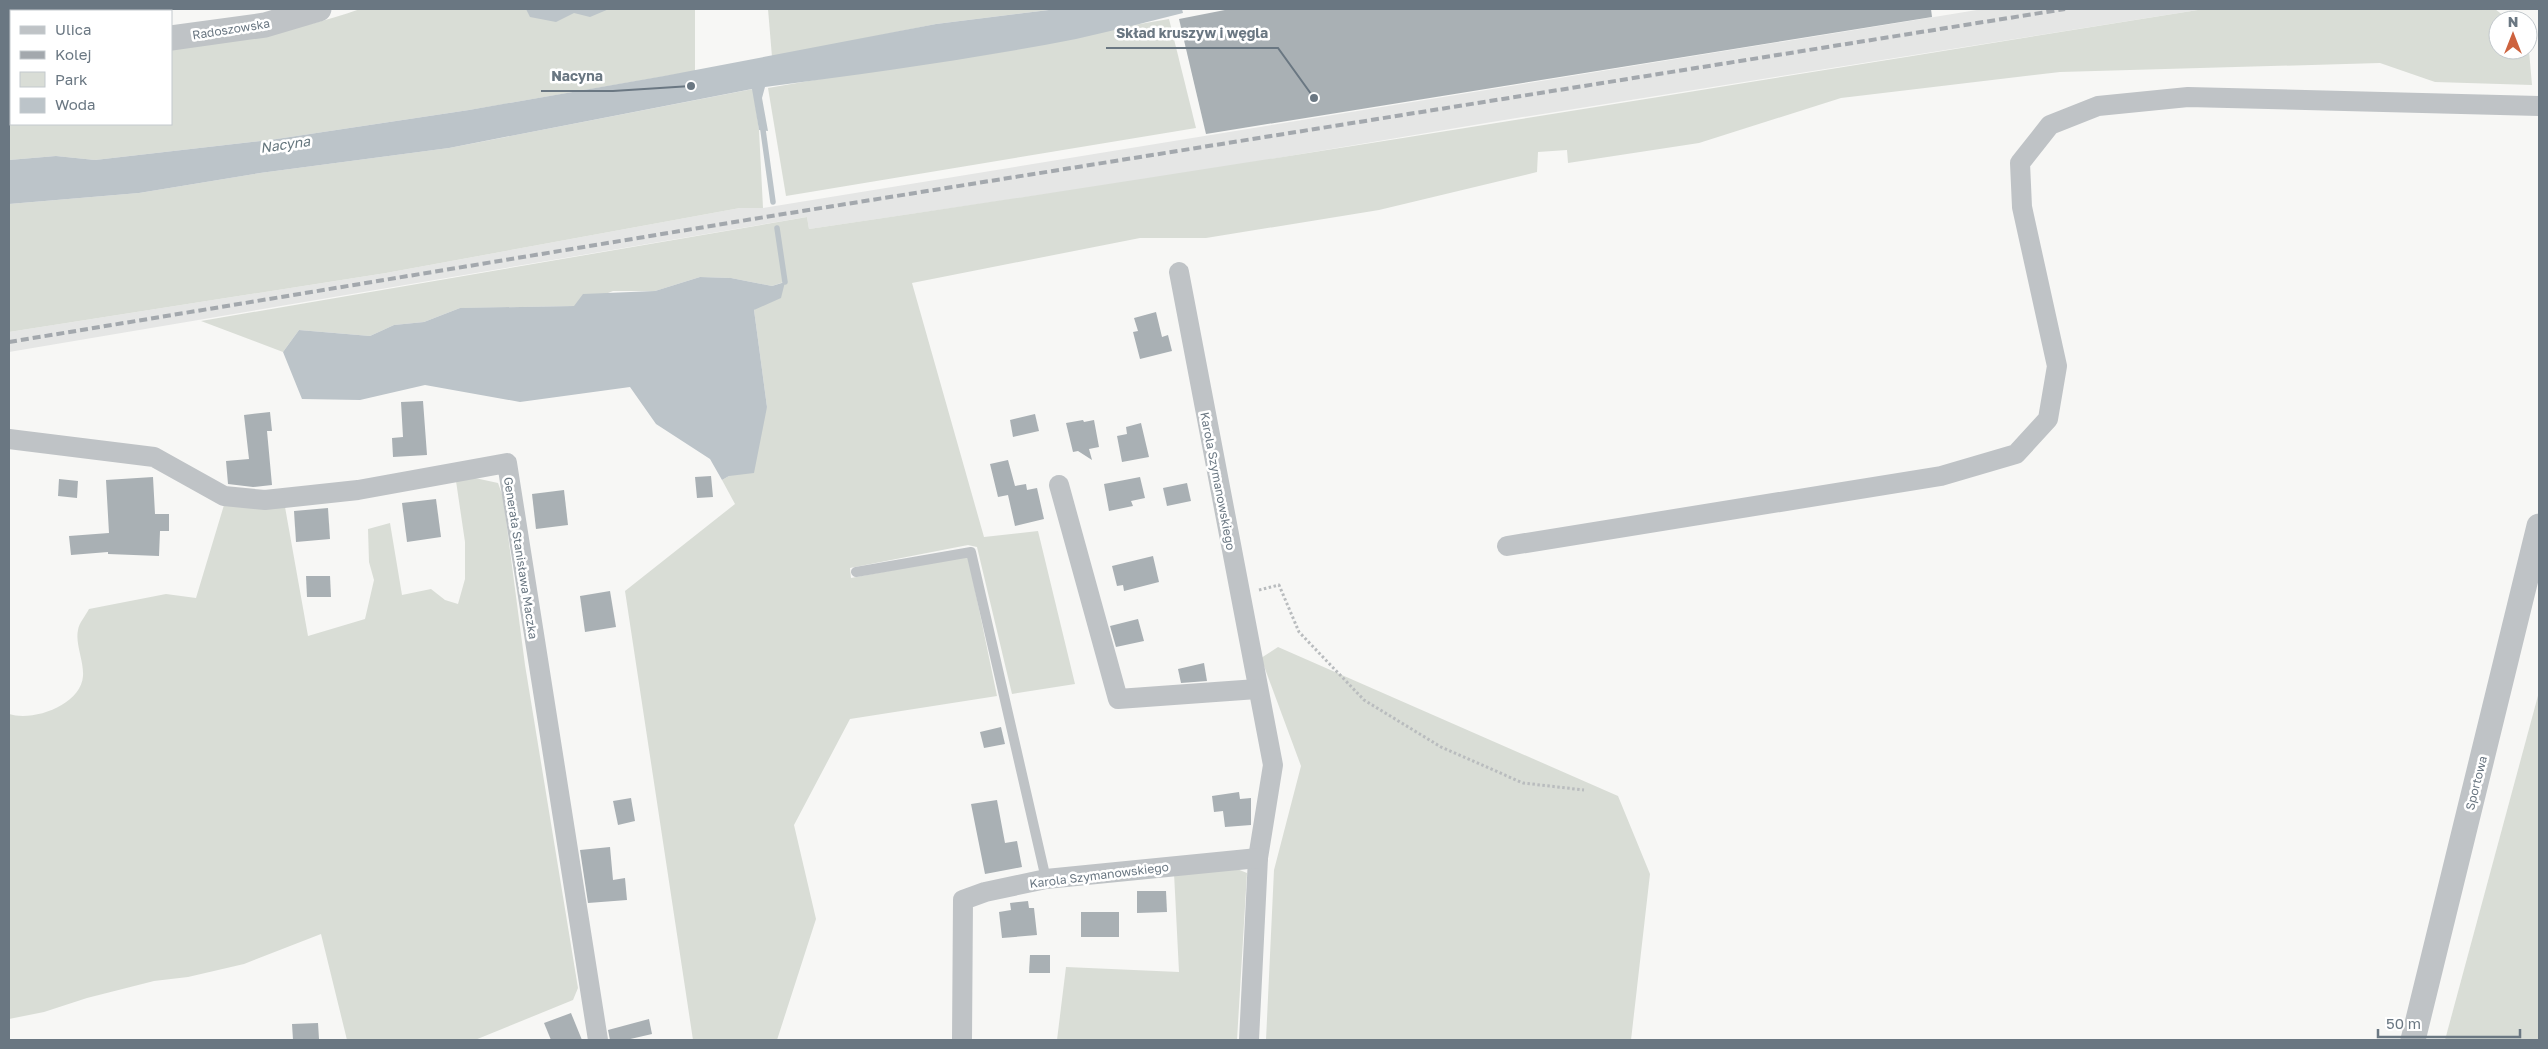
<svg xmlns="http://www.w3.org/2000/svg" width="2548" height="1049" font-family="'Golos Text',sans-serif">
<style>
.built{fill:#e5e6e5}
.green{fill:#d9ddd6}
.water{fill:#bcc4c9}
.lines{fill:none;stroke-linecap:round;stroke-linejoin:round}
.stream{stroke:#bcc4c9;stroke-width:5.5}
.building{fill:#a9b0b4}
.path{stroke:#b9bcbe;stroke-width:3;stroke-dasharray:2.5 2.5;stroke-linecap:butt}
.service{stroke:#bfc3c6;stroke-width:10}
.minor{stroke:#bfc3c6;stroke-width:20}
.tertiary{stroke:#bfc3c6;stroke-width:25}
.rail{stroke:#a3a8ad;stroke-width:4;stroke-dasharray:8 4;stroke-linecap:butt}
.labels{text-anchor:middle;dominant-baseline:central;stroke-width:5;stroke-linejoin:round;paint-order:stroke}
.street-label{font-size:12px;fill:#6a7782;stroke:#fff}
.water-label{font-size:14px;font-style:italic;fill:#66777e;stroke:#fff}
.leader{fill:none;stroke:#6a7782;stroke-width:2}
.callout-dot{fill:#6a7782;stroke:#fff;stroke-width:2}
.callout-label{font-size:14px;text-anchor:middle;font-weight:bold;fill:#6a7782;stroke:#fff;stroke-width:5;stroke-linejoin:round;paint-order:stroke}
</style>
<rect width="100%" height="100%" fill="#f7f7f5"/>
<path class="built" d="M1983,9H2204L1492,122L1183,174L809,229L807,217L9,352V332L386,273L740,208H763Z"/>
<g class="green">
<path d="M360,9H695V71L469,110L270,140L95,160L56,156L9,160V69L11,68V124H171V48C235,39 299,31 360,9Z"/>
<path d="M768,9H1057L936,24L772,57Z"/>
<path d="M2204,9H2495L2509,20H2498V50H2528V39L2532,85L2435,82L2380,63L2060,72L1841,98L1699,143L1568,163L1567,150L1538,152L1537,172L1379,210L1206,238H1140L912,283L984,537L1038,531L1075,684L1012,694L977,547L968,545L850,568L851,578L968,556L997,696L850,719L794,825L816,919L777,1040H693L625,591L735,504L722,480L729,476L767,407L754,310L784,282L772,286L731,278L700,277L655,291H613L575,306L460,308L424,322L394,325L370,336L299,330L283,352L201,321L807,217L809,229C1275,161 1739,83 2204,9Z"/>
<path d="M1169,19L1196,128L786,196L768,88Z"/>
<path d="M753,89L759,130L763,208H740L386,273L9,332V204L139,193L260,173L449,148Z"/>
<path d="M475,478L498,483L503,497L525,665L578,988L573,1000L475,1040H347L321,934L244,964L188,977L154,981L87,998L44,1012L9,1019V714C33,722 81,705 83,676C84,661 75,644 78,630C79,623 86,615 89,609L166,594L196,598L224,505L285,507L308,636L365,619L374,580L369,562L368,529L390,523L402,595L431,589L445,600L458,604L465,579V542L456,481Z"/>
<path d="M1278,647L1618,796L1650,874L1631,1040H1266L1274,870L1301,766L1261,658Z"/>
<path d="M2539,692V1040H2445Z"/>
<path d="M1232,867L1247,873L1237,1040H1057L1066,967L1179,972L1174,873Z"/>
</g>
<g class="water">
<path d="M526,9H609L590,17L574,13L556,22L530,17Z"/>
<path d="M1057,9H1182L1183,13C1147,22 1112,31 1076,39C973,59 869,73 765,87L762,98L768,131L759,130L752,89L449,148L260,173L139,193L9,204V160L56,156L95,160L270,140L469,110L664,76L936,24Z"/>
<path d="M700,277L731,278L772,286L785,282L781,298L754,310L767,407L754,473L729,476L722,480L710,459L656,424L630,387L520,402L425,385L360,400L302,399L283,352L299,330L370,336L394,325L424,322L460,308L574,306L583,294L655,291Z"/>
</g>
<g class="lines">
<g class="stream">
<path d="M762,123L773,202"/>
<path d="M777,228L785,282"/>
</g>
</g>
<g class="building">
<path d="M1230,9H1931L1932,17L1206,134L1179,19Z"/>
<path d="M1156,312L1162,337L1168,335L1172,351L1140,359L1133,332L1138,331L1134,318Z"/>
<path d="M423,401L427,455L393,457L392,438L403,437L401,402Z"/>
<path d="M270,412L272,431H267L272,485L253,487L228,484L226,461L249,459L244,415Z"/>
<path d="M1035,414L1039,431L1013,437L1010,420Z"/>
<path d="M1083,420L1084,422L1094,420L1099,447L1089,449L1092,460L1078,451L1073,452L1066,423Z"/>
<path d="M1141,423L1149,457L1122,462L1117,436L1127,434L1126,427Z"/>
<path d="M1008,460L1015,486L1026,484L1027,490L1037,488L1044,519L1015,526L1008,495L998,497L990,464Z"/>
<path d="M711,476L713,497L697,498L695,477Z"/>
<path d="M153,477L155,514H169V531H160L159,556L108,554V552L71,555L69,536L109,533L106,480Z"/>
<path d="M1140,477L1145,498L1131,501L1133,506L1109,511L1104,484Z"/>
<path d="M59,479L78,481L77,498L58,496Z"/>
<path d="M1187,483L1191,501L1167,506L1163,488Z"/>
<path d="M564,490L568,525L536,529L532,494Z"/>
<path d="M436,499L441,537L407,542L402,503Z"/>
<path d="M328,508L330,539L296,542L294,511Z"/>
<path d="M1153,556L1159,582L1124,591L1123,585L1117,586L1112,566Z"/>
<path d="M306,576H330L331,597H307Z"/>
<path d="M610,591L616,627L585,632L580,596Z"/>
<path d="M1138,619L1144,641L1116,647L1110,626Z"/>
<path d="M1204,663L1207,681L1181,683L1178,669Z"/>
<path d="M1001,727L1005,744L984,748L980,732Z"/>
<path d="M1239,792L1240,799L1251,798V825L1225,827L1223,811L1214,812L1212,796Z"/>
<path d="M631,798L635,821L618,825L613,801Z"/>
<path d="M997,800L1005,843L1017,841L1022,867L985,874L971,804Z"/>
<path d="M610,847L613,880L625,878L627,900L588,903L580,850Z"/>
<path d="M1137,891H1166L1167,912L1137,913Z"/>
<path d="M1028,901L1029,908H1034L1037,935L1002,938L999,912L1011,910L1010,903Z"/>
<rect x="1081" y="912" width="38" height="25"/>
<path d="M1030,955H1050V973H1029Z"/>
<path d="M571,1013L582,1040H551L544,1023Z"/>
<path d="M649,1019L652,1034L626,1040H610L608,1030Z"/>
<path d="M318,1023L319,1039L293,1040L292,1024Z"/>
</g>
<g class="lines">
<path class="path" d="M1259,590L1279,585L1299,632L1364,700L1441,747L1523,783L1584,790"/>
<path class="service" d="M856,572L971,552L1046,879"/>
<g class="minor">
<path d="M1179,272L1273,765L1258,858L1249,1040"/>
<path d="M9,439L154,457L224,496L265,500L358,490L507,463L598,1040"/>
<path d="M1059,485L1118,699L1257,689"/>
<path d="M1507,546L1941,476L2016,454L2048,419L2057,366L2022,207L2020,163L2050,125L2098,106L2188,97L2539,106"/>
<path d="M962,1040L963,900L985,892L1046,879L1258,858"/>
</g>
<g class="tertiary">
<path d="M171,38L265,25L319,9"/>
<path d="M9,54H11"/>
<path d="M2413,1040L2539,526"/>
</g>
<path class="rail" d="M9,342L765,217L2065,9"/>
</g>
<g class="labels">
<g class="street-label">
<text transform="translate(231 29) rotate(-9)">Radoszowska</text>
<text transform="translate(1218 481) rotate(79)">Karola Szymanowskiego</text>
<text transform="translate(521 558) rotate(81)">Generała Stanisława Maczka</text>
<text transform="translate(2476 783) rotate(-76)">Sportowa</text>
<text transform="translate(1099 875) rotate(-7)">Karola Szymanowskiego</text>
</g>
<g class="water-label">
<text transform="translate(285 144) rotate(-8)">Nacyna</text>
</g>
</g>
<path class="leader" d="M1314 98L1278 48H1106M691 86L613 91H541"/>
<g class="callout-dot">
<circle cx="1314" cy="98" r="5"/>
<circle cx="691" cy="86" r="5"/>
</g>
<g class="callout-label">
<text x="1192" y="38">Skład kruszyw i węgla</text>
<text x="577" y="81">Nacyna</text>
</g>
<rect width="2548" height="1049" fill="none" stroke="#6a7782" stroke-width="20"/>
<rect x="10" y="10" width="162" height="115" fill="#ffffff" stroke="#c3c9cd"/>
<rect x="20" y="26" width="25" height="8" fill="#bfc3c6" stroke="#c3c9cd"/>
<text x="55" y="35" font-size="15" fill="#6a7782">Ulica</text>
<rect x="20" y="51" width="25" height="8" fill="#a3a8ad" stroke="#c3c9cd"/>
<text x="55" y="60" font-size="15" fill="#6a7782">Kolej</text>
<rect x="20" y="72" width="25" height="15" fill="#d9ddd6" stroke="#c3c9cd"/>
<text x="55" y="85" font-size="15" fill="#6a7782">Park</text>
<rect x="20" y="98" width="25" height="15" fill="#bcc4c9" stroke="#c3c9cd"/>
<text x="55" y="110" font-size="15" fill="#6a7782">Woda</text>
<g transform="translate(2513 35)"><circle r="24" fill="#ffffff" stroke="#c3c9cd"/>
<path d="M0-4L9 19L0 12L-9 19Z" fill="#cd623e"/>
<text y="-8" font-size="14" font-weight="bold" text-anchor="middle" fill="#6a7782">N</text>
</g>
<path d="M2378 1029v8h142v-8" fill="none" stroke="#6a7782" stroke-width="2.5"/>
<text x="2386" y="1029" font-size="15" fill="#6a7782" stroke="#ffffff" stroke-width="4" paint-order="stroke">50 m</text>
</svg>
